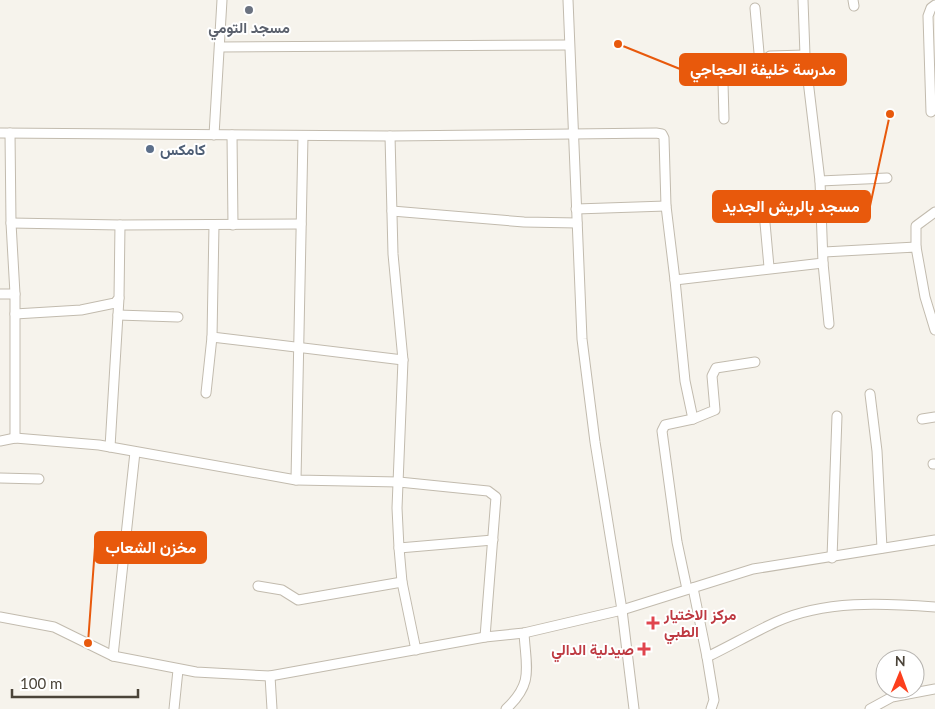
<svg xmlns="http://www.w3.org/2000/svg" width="935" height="709" font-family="Lato,Vazirmatn,sans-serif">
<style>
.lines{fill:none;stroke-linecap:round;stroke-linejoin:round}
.street-casing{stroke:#c2bbae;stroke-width:11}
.street{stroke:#fff;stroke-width:9}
.worship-dot{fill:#6b7280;stroke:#fff;stroke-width:2}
.service-dot{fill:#5c6f8a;stroke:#fff;stroke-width:2}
.health-dot{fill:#e0444e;stroke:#fff;stroke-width:2}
.labels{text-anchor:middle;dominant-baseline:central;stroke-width:4;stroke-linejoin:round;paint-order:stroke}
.worship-label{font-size:15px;font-weight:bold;fill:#5b616d;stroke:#fff}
.service-label{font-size:15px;font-weight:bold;fill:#4e5e75;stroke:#fff;text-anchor:start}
.health-label{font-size:15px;font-weight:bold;fill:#be3a42;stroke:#fff;text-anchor:start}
.leader{fill:none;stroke:#e8590c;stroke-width:2}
.callout-dot{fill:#e8590c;stroke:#fff;stroke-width:2}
.callout{fill:#e8590c;stroke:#e8590c;stroke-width:2}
.callout-label{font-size:16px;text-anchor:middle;font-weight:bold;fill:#fff}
</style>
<rect width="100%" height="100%" fill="#f6f3ec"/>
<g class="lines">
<defs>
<g id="street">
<path d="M568,0L582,339L595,442L622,610L634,709"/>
<path d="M853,0L854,6"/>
<path d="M755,8L760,64"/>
<path d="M220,47L569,45"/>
<path d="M931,112L928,16L931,8L935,5"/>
<path d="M724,119L723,83L726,80L755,74L760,64L770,56L805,55"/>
<path d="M0,133L390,136L656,133L662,134L664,138L666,206L675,280L823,263L820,181L805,55L803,0"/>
<path d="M10,133L11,223L15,294V438"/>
<path d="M214,135L222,0"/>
<path d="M232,135L233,225"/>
<path d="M390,136L393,254L403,360L397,508L399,548L402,582L416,650"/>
<path d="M820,181L887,178"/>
<path d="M576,209L666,206"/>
<path d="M392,211L524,222L577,223"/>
<path d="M764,212L769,267"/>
<path d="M11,223L120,225"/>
<path d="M214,225L212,337L403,360"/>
<path d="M916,247V226L935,212"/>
<path d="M824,252L916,247L925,297L935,330"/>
<path d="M823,263L829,324"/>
<path d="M675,280L685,381L693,419L715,410L712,376L716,368L755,362"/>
<path d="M0,294H15"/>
<path d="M15,314L81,310L115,303L119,298L120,225L301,224"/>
<path d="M118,315L178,317"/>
<path d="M206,393L212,337"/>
<path d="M870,394L877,451L882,548"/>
<path d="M922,419L935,417"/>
<path d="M0,441L15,438L99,445L296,480L399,482L488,491L496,497L485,637"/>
<path d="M110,447L119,298"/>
<path d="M933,464H935"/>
<path d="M0,478L39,479"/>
<path d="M296,480L303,136"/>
<path d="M399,548L493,540"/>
<path d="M832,558L837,416"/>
<path d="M258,586L282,590L298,600L402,582"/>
<path d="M693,588L707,657C730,646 752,633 776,622C824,600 883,603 935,607"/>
<path d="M687,589L677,542L662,431L665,425L693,419"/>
<path d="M0,617L54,627L113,656L196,672L270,676L485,637L524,633L622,610L753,569L935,540"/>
<path d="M113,656L135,452"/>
<path d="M707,657L714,700L711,709"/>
<path d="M270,676L272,709"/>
<path d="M174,709L178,670"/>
<path d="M506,709C534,683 526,668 524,633"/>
<path d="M870,709L892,697L935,689"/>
</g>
</defs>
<use href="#street" class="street-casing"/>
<use href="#street" class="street"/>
</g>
<circle class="worship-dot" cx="249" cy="10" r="5"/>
<circle class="service-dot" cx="150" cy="149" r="5"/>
<g class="health-dot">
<path d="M650.5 615.5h5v5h5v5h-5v5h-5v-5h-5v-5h5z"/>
<path d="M641.5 641.5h5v5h5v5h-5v5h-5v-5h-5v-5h5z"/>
</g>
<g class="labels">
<g class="worship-label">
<text x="249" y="27">مسجد التومي</text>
</g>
<g class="service-label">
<text x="160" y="149">كامكس</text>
</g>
<g class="health-label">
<text x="664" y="614">مركز الاختيار<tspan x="664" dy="17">الطبي</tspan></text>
<text x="634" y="649" text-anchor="end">صيدلية الدالي</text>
</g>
</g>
<path class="leader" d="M618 44L680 69M890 114L870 206M88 643L95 547"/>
<g class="callout-dot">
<circle cx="618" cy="44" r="5"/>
<circle cx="890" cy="114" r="5"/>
<circle cx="88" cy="643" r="5"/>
</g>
<g class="callout">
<rect x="680" y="54" width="166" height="31" rx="5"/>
<rect x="713" y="191" width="157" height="31" rx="5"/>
<rect x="95" y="532" width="111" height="31" rx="5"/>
</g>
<g class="callout-label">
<text x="763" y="75">مدرسة خليفة الحجاجي</text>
<text x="791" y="212">مسجد بالريش الجديد</text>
<text x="151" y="553">مخزن الشعاب</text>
</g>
<g transform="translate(900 674) rotate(1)"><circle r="24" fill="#ffffff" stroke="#b7b4b0"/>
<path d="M0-4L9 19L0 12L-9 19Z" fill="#fc3f1d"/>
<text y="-8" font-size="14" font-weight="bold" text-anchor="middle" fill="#4b4439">N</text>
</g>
<path d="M12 689v8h126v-8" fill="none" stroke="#4b4439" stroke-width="2.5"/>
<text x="20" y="689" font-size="15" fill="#4b4439" stroke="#ffffff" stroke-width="4" paint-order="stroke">100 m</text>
</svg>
